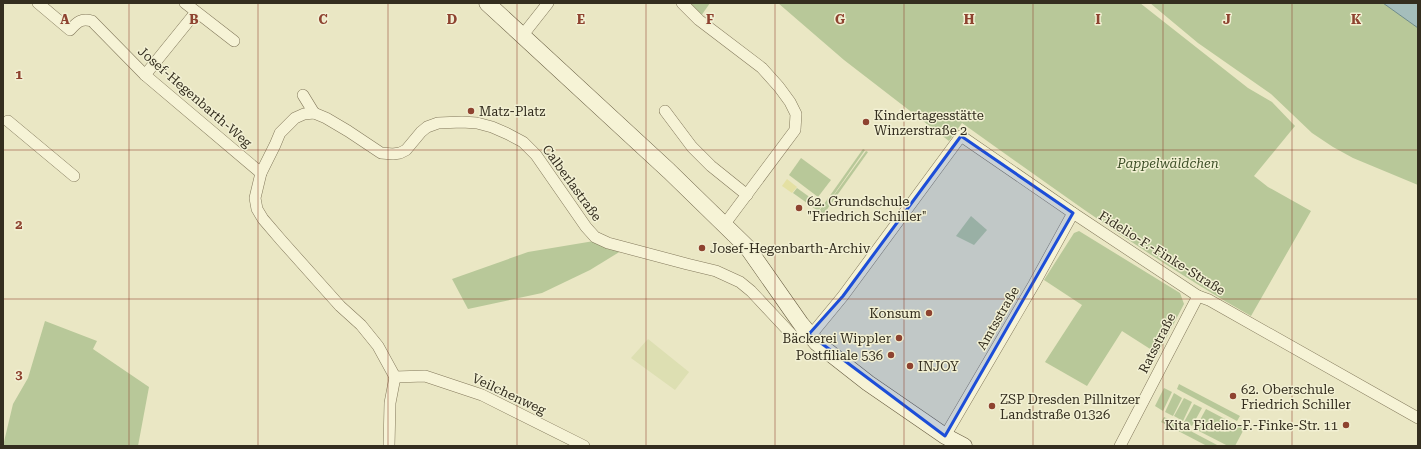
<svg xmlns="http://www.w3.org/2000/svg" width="1421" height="449" font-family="'Roboto Serif',serif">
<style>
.farmland{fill:#dddfb2}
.green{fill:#b8c899}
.sand{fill:#e4e0a3}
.water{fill:#a5bebc;stroke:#6d8b8a}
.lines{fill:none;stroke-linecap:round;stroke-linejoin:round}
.street-casing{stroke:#83795c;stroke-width:12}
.secondary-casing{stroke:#655a3f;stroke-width:17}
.street{stroke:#f6f3d6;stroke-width:11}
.secondary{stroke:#f6f3d6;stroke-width:16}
.marked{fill:#1d4ed8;fill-opacity:0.2;stroke:#1d4ed8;stroke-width:3;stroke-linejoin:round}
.grid{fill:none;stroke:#8e4330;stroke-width:1;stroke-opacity:0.55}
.poi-dot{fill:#8e4330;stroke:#f2f0d3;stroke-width:1.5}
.labels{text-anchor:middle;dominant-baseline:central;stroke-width:3;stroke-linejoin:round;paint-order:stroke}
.street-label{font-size:13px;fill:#342e1f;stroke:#f2f0d3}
.poi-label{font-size:13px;fill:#342e1f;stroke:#f2f0d3;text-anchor:start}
.park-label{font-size:13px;font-style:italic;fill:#3d4f27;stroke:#f2f0d3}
.grid-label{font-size:13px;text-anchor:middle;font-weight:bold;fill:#8e4330;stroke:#f2f0d3;stroke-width:3;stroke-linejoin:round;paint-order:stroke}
</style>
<rect width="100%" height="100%" fill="#eae7c4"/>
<path class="farmland" d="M648,339L689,372L675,390L631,358Z"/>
<g class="green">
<path d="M688,3H710L701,16Z"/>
<path d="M778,3H1140L1248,88L1272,102L1295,126L1254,176L1268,187L1311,211L1251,316C1150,259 1056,190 962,123L949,141L844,60Z"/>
<path d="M1150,3H1383L1418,28V185L1353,158L1333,147L1312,133L1271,94L1198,43Z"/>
<path d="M863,149L865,150L821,213L819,211Z"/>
<path d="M866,151L868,152L823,215L821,213Z"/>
<path d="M801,158L831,180L818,197L789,175Z"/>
<path d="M797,188L822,206L818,211L793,193Z"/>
<path d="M971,216L987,230L974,245L956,236Z"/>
<path d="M1079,231L1180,293L1184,304L1158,354L1122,331L1087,386L1045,362L1082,305L1044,280L1074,233Z"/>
<path d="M594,241L621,251L590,270L542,293L468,309L452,279L528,252Z"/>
<path d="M45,321L97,341L93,349L149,387L138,446H3L13,404L28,378Z"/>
<path d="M1179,384L1240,416L1237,421L1177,389Z"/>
<path d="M1164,388L1172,392L1163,411L1155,406Z"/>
<path d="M1174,393L1182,398L1173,416L1165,412Z"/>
<path d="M1184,398L1192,402L1183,421L1174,416Z"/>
<path d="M1194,404L1202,408L1192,426L1184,422Z"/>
<path d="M1206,409L1244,429L1235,446H1228L1195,429Z"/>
<path d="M1164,417L1219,446H1207L1161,422Z"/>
</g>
<path class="sand" d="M787,179L797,187L792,193L782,186Z"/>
<path class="water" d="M1383,3H1418V28Z"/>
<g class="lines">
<defs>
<g id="street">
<path d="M38,3L70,30C77,22 81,18 92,21L145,75L261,173"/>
<path d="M185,3L234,41"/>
<path d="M682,3L699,20L762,68L779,87L790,102L796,114L795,130L724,225"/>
<path d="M522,36L548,3"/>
<path d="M145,75L196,12"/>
<path d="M303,95L314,113"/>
<path d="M665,111L692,147L711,166L747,195"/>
<path d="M8,121L74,176"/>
<path d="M395,377L378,346L361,325L340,306L281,240L263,219L257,209L255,198L261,173L275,145L280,133L295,118L304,114L314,113L326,118L348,131L381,153L393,154L400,153L406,150L421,132L427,127L438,123L462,122L477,123L492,127L508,134L523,142L536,155L586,227L595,237L608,243L687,264L716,271L740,282L751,291L793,336L799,338H804L815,330L843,296L961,136L1073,213L1198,296L1209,300L1418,418"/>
<path d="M395,377L425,376L482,395L584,446"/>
<path d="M945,436L1034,284L1073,213"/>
<path d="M389,446L390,403L395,377"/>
<path d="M1120,446L1198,296"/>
</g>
<path id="secondary" d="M487,3L669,171L747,247L801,324L817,343L868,383L945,436L964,446"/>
</defs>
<use href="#street" class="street-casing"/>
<use href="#secondary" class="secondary-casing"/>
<use href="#street" class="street"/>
<use href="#secondary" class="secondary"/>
</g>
<path class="marked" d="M961,136L1073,213L945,436L809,334L843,296Z"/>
<path class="grid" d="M129,3V446M258,3V446M388,3V446M517,3V446M646,3V446M775,3V446M904,3V446M1033,3V446M1163,3V446M1292,3V446M3,150H1418M3,299H1418"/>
<g class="poi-dot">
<circle cx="471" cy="111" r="4"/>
<circle cx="866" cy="122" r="4"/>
<circle cx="799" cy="208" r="4"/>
<circle cx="702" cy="248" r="4"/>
<circle cx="929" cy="313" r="4"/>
<circle cx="899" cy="338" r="4"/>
<circle cx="891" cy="355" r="4"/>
<circle cx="910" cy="366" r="4"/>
<circle cx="1233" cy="396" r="4"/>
<circle cx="992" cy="406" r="4"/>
<circle cx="1346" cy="425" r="4"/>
</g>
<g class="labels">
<g class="street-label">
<text transform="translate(195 97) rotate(41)">Josef-Hegenbarth-Weg</text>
<text transform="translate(572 183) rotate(54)">Calberlastraße</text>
<text transform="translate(1162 253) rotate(32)">Fidelio-F.-Finke-Straße</text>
<text transform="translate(998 318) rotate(-60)">Amtsstraße</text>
<text transform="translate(1157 343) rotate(-63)">Ratsstraße</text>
<text transform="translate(509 394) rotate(25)">Veilchenweg</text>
</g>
<g class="poi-label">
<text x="479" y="111">Matz-Platz</text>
<text x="874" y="115">Kindertagesstätte<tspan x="874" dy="15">Winzerstraße 2</tspan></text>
<text x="807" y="201">62. Grundschule<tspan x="807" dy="15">"Friedrich Schiller"</tspan></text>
<text x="710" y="248">Josef-Hegenbarth-Archiv</text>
<text x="921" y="313" text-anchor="end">Konsum</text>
<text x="891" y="338" text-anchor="end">Bäckerei Wippler</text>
<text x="883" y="355" text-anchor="end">Postfiliale 536</text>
<text x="918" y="366">INJOY</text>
<text x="1241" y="389">62. Oberschule<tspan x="1241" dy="15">Friedrich Schiller</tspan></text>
<text x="1000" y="399">ZSP Dresden Pillnitzer<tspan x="1000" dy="15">Landstraße 01326</tspan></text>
<text x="1338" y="425" text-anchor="end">Kita Fidelio-F.-Finke-Str. 11</text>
</g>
<g class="park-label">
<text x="1168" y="163">Pappelwäldchen</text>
</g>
</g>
<g class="grid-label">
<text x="65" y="24">A</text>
<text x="194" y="24">B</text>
<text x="323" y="24">C</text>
<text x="452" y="24">D</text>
<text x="581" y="24">E</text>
<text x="710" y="24">F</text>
<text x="840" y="24">G</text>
<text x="969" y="24">H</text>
<text x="1098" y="24">I</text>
<text x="1227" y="24">J</text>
<text x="1356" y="24">K</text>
<text x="19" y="79">1</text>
<text x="19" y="229">2</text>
<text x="19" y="379">3</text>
</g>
<rect width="1421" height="449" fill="none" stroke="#342e1f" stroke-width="8"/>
</svg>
